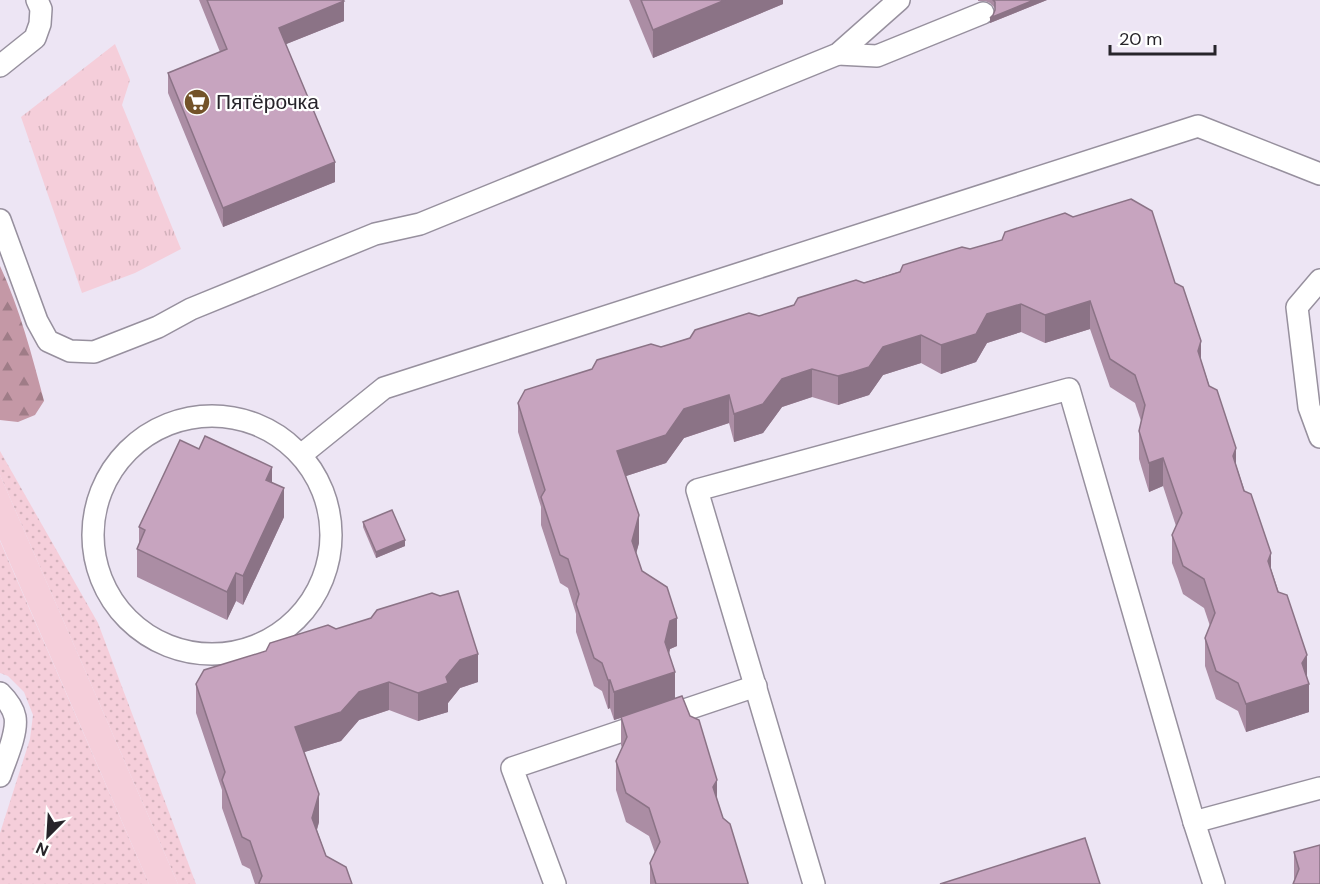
<svg xmlns="http://www.w3.org/2000/svg" width="1320" height="884" font-family="'DM Sans',sans-serif">
<style>
.grass{fill:url(#grass-dots)}
.forest{fill:url(#forest-firs)}
.park{fill:url(#park-tufts)}
.pitch{fill:#f5ceda}
.lines{fill:none;stroke-linecap:round;stroke-linejoin:round}
.lane-casing{stroke:#97909e;stroke-width:24}
.lane{stroke:#fff;stroke-width:21}
.wall{fill:#ab8da4}
.shaded-wall{fill:#8b7386}
.building{fill:#c7a4bf;stroke:#8b7386;stroke-width:1.5}
.labels{text-anchor:middle;dominant-baseline:central;stroke-width:4.5;stroke-linejoin:round;paint-order:stroke}
.poi-label{font-size:21px;fill:#27242a;stroke:#fff;text-anchor:start}
</style>
<defs>
<pattern id="grass-dots" width="8" height="8" patternUnits="userSpaceOnUse" patternTransform="scale(1.5)"><rect width="8" height="8" fill="#f5ceda"/><path d="M2 2h.1M6 6h.1" fill="none" stroke="#d2b1bb" stroke-width="1.8" stroke-linecap="round"/></pattern>
<pattern id="forest-firs" width="22" height="20" patternUnits="userSpaceOnUse" patternTransform="scale(1.5)"><rect width="22" height="20" fill="#c498a6"/><path d="M5 1l3.5 6h-7zM16 11l3.5 6h-7z" fill="#9f7c87"/></pattern>
<pattern id="park-tufts" width="24" height="20" patternUnits="userSpaceOnUse" patternTransform="scale(1.5)"><rect width="24" height="20" fill="#f5ceda"/><path d="M3 7l-1-3M5 7V3M7 7l1-3M15 17l-1-3M17 17v-4M19 17l1-3" fill="none" stroke="#d2b1bb"/></pattern>
</defs>
<rect width="100%" height="100%" fill="#ede5f4"/>
<g class="grass">
<path d="M0,451L98,623L196,884H178L0,475Z"/>
<path d="M0,541L149,884H0V833L30,739L33,715L24,692L8,676L0,673Z"/>
</g>
<path class="forest" d="M0,266C20,309 32,356 44,401L35,415L18,422L0,420Z"/>
<path class="park" d="M115,44L130,80L122,105L181,249L135,273L82,293L21,117Z"/>
<path class="pitch" d="M0,475L178,884H149L0,540Z"/>
<g class="lines">
<defs>
<g id="lane">
<path d="M838,54L877,56L983,13"/>
<path d="M0,66L35,38L40,24L41,9L37,0"/>
<path d="M0,220L37,321L48,341L70,351L94,352L158,327L191,309L375,234L420,224L838,54L899,0"/>
<path d="M1320,280L1297,307L1309,407L1320,437"/>
<circle cx="212" cy="535" r="119"/>
<path d="M301,455L384,388L1198,126L1320,174"/>
<path d="M0,693C7,700 13,707 15,717C18,733 5,761 0,776"/>
<path d="M1194,822L1320,788"/>
<path d="M555,884L512,768L756,686"/>
<path d="M814,884L697,490L1069,389L1194,822L1214,884"/>
</g>
</defs>
<use href="#lane" class="lane-casing"/>
<use href="#lane" class="lane"/>
</g>
<g class="wall">
<path d="M199,0H343L344,21L286,44L335,182L223,227L168,93V73L220,52Z"/>
<path d="M629,0H783V4L653,58Z"/>
<path d="M978,0H1047L990,23L995,11V8L990,3L985,1H978Z"/>
<path d="M970,249L1175,283L1307,676L1309,712L1246,732L1238,711L1216,699L1205,666V638L1210,626L1204,608L1183,594L1178,579L1172,563V535L1176,526L1163,486L1149,492L1139,459V431L1141,421L1135,403L1110,387L1090,329L1045,343L1021,332L987,343L976,362L941,374L921,363L883,375L869,395L853,400L838,405L812,397L782,407L763,433L734,442L729,423L684,438L666,463L626,476L639,543L636,553L642,571L677,646L670,649L669,654L675,699L717,803L723,818L748,884H650V863L655,853L649,836L626,822L616,790V761L622,748L621,745V718L614,720L610,708L608,709L602,691L594,686L576,632V614L568,588L560,583L541,525V507L518,432V403L661,347Z"/>
<path d="M272,483L284,517L243,605L236,601L227,620L137,577V549L139,544V527Z"/>
<path d="M363,522L405,546L376,558L363,527Z"/>
<path d="M336,629L478,682L460,688L448,703V712L418,721L389,710L359,720L341,741L304,752L319,822L317,830L326,856L352,884H255L250,869L242,865L222,808V790L196,713V684Z"/>
<path d="M1320,845L1294,880V852Z"/>
</g>
<g class="shaded-wall">
<path d="M725,0H783V4L653,58V30Z"/>
<path d="M1034,0H1047L990,23V18Z"/>
<path d="M344,1V21L279,47V28Z"/>
<path d="M335,162V182L223,227V208Z"/>
<path d="M1090,301V329L1045,343V315Z"/>
<path d="M1021,304V332L987,343L976,362L941,374V345L987,314Z"/>
<path d="M921,335V363L883,375L869,395L838,405V376L883,347Z"/>
<path d="M1201,341V369L1198,351Z"/>
<path d="M812,369V397L782,407L763,433L734,442V414L782,379Z"/>
<path d="M729,395V423L684,438L666,463L617,479V451L684,409Z"/>
<path d="M1236,448V476L1233,456Z"/>
<path d="M1163,458V486L1149,492V463Z"/>
<path d="M272,467V496L266,480Z"/>
<path d="M284,488V517L243,605V576Z"/>
<path d="M639,515V543L632,569V541Z"/>
<path d="M405,540V546L376,558V552Z"/>
<path d="M1271,553V581L1268,561Z"/>
<path d="M236,573V601L227,620V592Z"/>
<path d="M677,618V646L670,649L665,671V642L670,621Z"/>
<path d="M478,654V682L460,688L448,703V712L418,721V693L446,677L460,660Z"/>
<path d="M1307,655V683L1309,684V712L1246,732V704L1302,663Z"/>
<path d="M675,672V700L614,720V692Z"/>
<path d="M608,680H610V708L608,709Z"/>
<path d="M389,682V710L359,720L341,741L295,755V727L359,692Z"/>
<path d="M717,780V809L713,787Z"/>
<path d="M319,794V822L312,846V818Z"/>
</g>
<g class="building">
<path d="M207,0H343L344,1L279,28L335,162L223,208L168,73L227,49Z"/>
<path d="M641,0H725L653,30Z"/>
<path d="M993,0H1034L990,18L993,15L995,10V2Z"/>
<path d="M1131,199L1152,211L1175,283L1183,287L1201,341L1198,351L1209,386L1217,390L1236,448L1233,456L1244,491L1251,494L1271,553L1268,561L1278,592L1287,595L1307,655L1302,663L1309,684L1246,704L1238,683L1216,671L1205,638L1215,613L1204,579L1183,566L1178,551L1172,535L1182,513L1163,458L1149,463L1139,431L1145,405L1135,375L1110,359L1090,301L1045,315L1021,304L987,314L976,334L941,345L921,335L883,347L869,367L853,372L838,376L812,369L782,379L763,404L734,414L729,395L684,409L666,435L617,451L639,515L632,541L642,571L667,587L677,618L670,621L665,642L675,672L614,692L610,680H608L602,663L594,658L576,604L579,594L568,559L560,555L541,497L545,490L518,403L525,390L592,369L597,360L651,344L661,347L690,338L695,330L749,313L759,316L794,305L798,298L856,280L864,283L900,272L903,265L962,247L970,249L1002,240L1005,232L1065,213L1073,217Z"/>
<path d="M205,436L272,467L266,480L284,488L243,576L236,573L227,592L137,549L145,530L139,527L180,440L199,449Z"/>
<path d="M392,510L405,540L376,552L363,522Z"/>
<path d="M458,591L478,654L460,660L446,677L448,683L418,693L389,682L359,692L341,712L295,727L319,794L312,818L326,856L346,867L352,884H259V883L262,876L250,841L242,837L222,780L225,772L196,684L204,670L266,651L270,643L328,625L336,629L371,618L377,610L432,593L440,596Z"/>
<path d="M682,696L690,716L699,720L717,780L713,787L723,818L730,824L748,883V884H656L650,863L660,842L649,808L626,793L616,761L627,737L621,717Z"/>
<path d="M1085,838L1100,884H940Z"/>
<path d="M1320,845V884H1293L1299,869L1294,852Z"/>
</g>
<defs>
<symbol id="supermarket-disc" viewBox="-11 -11 22 22"><circle r="9.5" fill="#735329" stroke="#fff"/><path d="M-6-5.5h2.5l.6 2H6L4.5 2H-2.5L-4.4-4H-6ZM-1.5 3.2a1.3 1.3 0 1 0 .1 0ZM3 3.2a1.3 1.3 0 1 0 .1 0Z" fill="#fff"/></symbol>
</defs>
<g fill-rule="evenodd">
<use href="#supermarket-disc" x="182" y="87" width="30" height="30"/>
</g>
<g class="labels">
<g class="poi-label">
<text x="216" y="102">Пятёрочка</text>
</g>
</g>
<g transform="translate(48 836) rotate(204)" stroke="#ffffff" stroke-width="4.5" paint-order="stroke">
<path d="M0-4.5L10 22L0 15L-10 22Z" fill="#27242a"/>
<text y="-9" font-size="16" font-weight="bold" text-anchor="middle" fill="#27242a">N</text>
</g>
<path d="M1110 45v9h105v-9" fill="none" stroke="#27242a" stroke-width="3"/>
<text x="1119" y="45" font-size="18" fill="#27242a" stroke="#ffffff" stroke-width="4.5" paint-order="stroke">20 m</text>
</svg>
